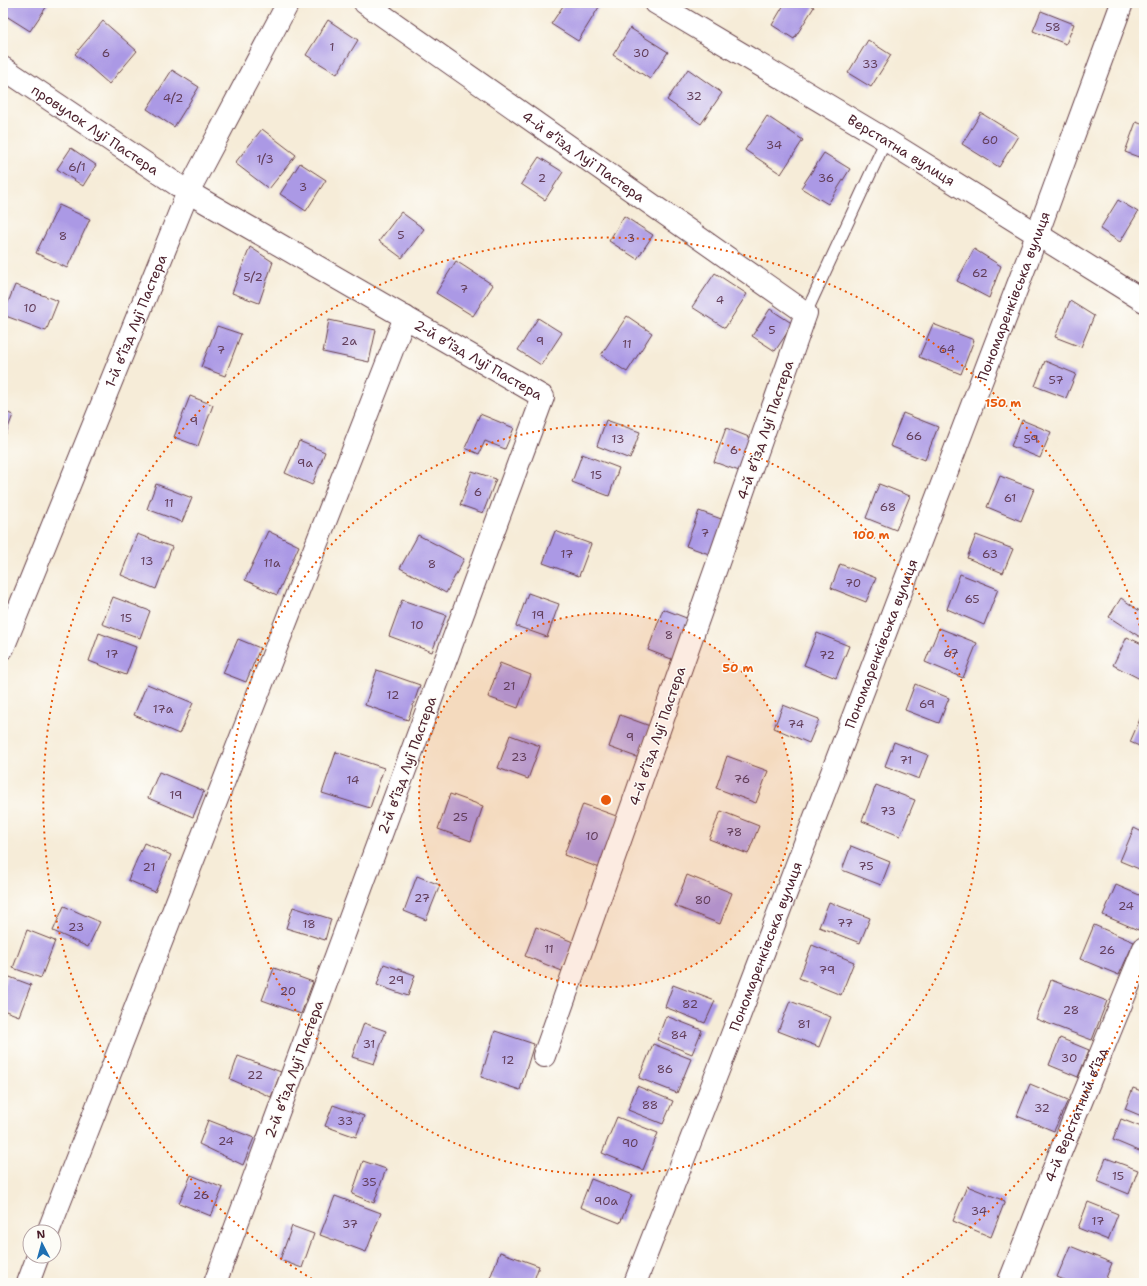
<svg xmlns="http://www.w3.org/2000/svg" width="1147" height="1286" font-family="'Shantell Sans',sans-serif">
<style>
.building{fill:#ab99e5}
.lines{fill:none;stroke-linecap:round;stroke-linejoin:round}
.lane-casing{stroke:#643e45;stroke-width:13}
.street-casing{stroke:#643e45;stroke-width:24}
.lane{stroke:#fff;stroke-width:11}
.street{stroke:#fff;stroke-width:22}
.ring{fill:none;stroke:#e8590c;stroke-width:2;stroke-dasharray:2 4}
.labels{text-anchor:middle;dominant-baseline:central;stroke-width:3;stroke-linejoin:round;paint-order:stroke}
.number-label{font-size:12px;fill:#623e5a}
.street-label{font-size:14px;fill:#4a1f2b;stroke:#fdfcf7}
.centre{fill:#e8590c;stroke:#fdfcf7;stroke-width:2}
.ring-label{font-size:12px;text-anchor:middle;font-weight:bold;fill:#e8590c;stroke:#fdfcf7;stroke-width:3;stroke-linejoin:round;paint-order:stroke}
</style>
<rect width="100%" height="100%" fill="#fdfcf7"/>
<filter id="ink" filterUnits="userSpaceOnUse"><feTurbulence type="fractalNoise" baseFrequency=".025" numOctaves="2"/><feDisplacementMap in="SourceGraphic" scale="8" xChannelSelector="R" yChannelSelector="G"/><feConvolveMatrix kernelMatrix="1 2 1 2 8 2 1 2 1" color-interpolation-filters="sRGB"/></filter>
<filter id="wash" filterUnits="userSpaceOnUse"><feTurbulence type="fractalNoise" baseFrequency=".012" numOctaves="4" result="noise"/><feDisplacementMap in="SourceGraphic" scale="16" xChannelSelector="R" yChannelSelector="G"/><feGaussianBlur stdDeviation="0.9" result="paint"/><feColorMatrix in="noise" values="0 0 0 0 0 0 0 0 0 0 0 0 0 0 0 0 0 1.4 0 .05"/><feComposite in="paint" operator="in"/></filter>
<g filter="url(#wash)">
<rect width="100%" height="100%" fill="#f6ecd8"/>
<g id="blocks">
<g class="building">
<path d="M9,3H49L30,31L3,14Z"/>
<path d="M565,3H593L599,7L578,41L551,24Z"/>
<path d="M785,3H808L814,7L794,39L772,25Z"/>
<path d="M1041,11L1074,24L1066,44L1033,31Z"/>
<path d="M328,20L358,40L337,74L306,55Z"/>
<path d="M103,21L137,51L109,84L75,54Z"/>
<path d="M630,28L668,52L650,79L613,55Z"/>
<path d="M868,40L891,55L871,87L848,73Z"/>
<path d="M688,69L722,93L701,124L667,100Z"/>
<path d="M172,70L199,87L174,127L147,109Z"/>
<path d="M981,113L1018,136L999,167L962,144Z"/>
<path d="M767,116L803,140L781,174L745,150Z"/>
<path d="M1136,122L1144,125V159L1125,152Z"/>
<path d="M262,129L296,155L269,189L235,163Z"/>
<path d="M71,148L96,165L83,186L57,169Z"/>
<path d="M824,153L850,169L828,204L801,188Z"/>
<path d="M539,157L563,172L545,200L521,184Z"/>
<path d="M300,163L326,180L306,211L280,194Z"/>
<path d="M1118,200L1138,212L1120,242L1100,229Z"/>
<path d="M59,205L90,219L67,268L36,253Z"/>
<path d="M401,212L424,229L402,258L379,241Z"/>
<path d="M624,216L653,235L637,259L609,241Z"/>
<path d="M250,247L273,262L259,303L232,293Z"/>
<path d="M974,249L1001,266L989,298L957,281Z"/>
<path d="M456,261L493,285L473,316L436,293Z"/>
<path d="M715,273L747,294L725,328L692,307Z"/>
<path d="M15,285L58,301L46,331L3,315Z"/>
<path d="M1070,301L1094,316L1081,347L1055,337Z"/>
<path d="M770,309L793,324L775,351L752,336Z"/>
<path d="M627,316L652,333L627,372L601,355Z"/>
<path d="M538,318L562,333L541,365L518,350Z"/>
<path d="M329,320L376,330L369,362L323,352Z"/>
<path d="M933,324L974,340L961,374L919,357Z"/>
<path d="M217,326L241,334L225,376L201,367Z"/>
<path d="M1045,361L1076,374L1066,398L1035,386Z"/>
<path d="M190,396L213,405L198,446L174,437Z"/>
<path d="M3,411L13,415L3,441Z"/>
<path d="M903,413L938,427L925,460L890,446Z"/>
<path d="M480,414L514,428L505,449L485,441L479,454L465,448Z"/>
<path d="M606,420L640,432L630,459L597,446Z"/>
<path d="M1022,420L1051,432L1040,458L1011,446Z"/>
<path d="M726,428L754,439L742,472L714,462Z"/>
<path d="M299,441L325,452L312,485L285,473Z"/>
<path d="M582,454L619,468L609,496L572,482Z"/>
<path d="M472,471L496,479L483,513L460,505Z"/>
<path d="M1000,476L1034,489L1021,521L987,507Z"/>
<path d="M156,484L192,498L182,522L147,509Z"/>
<path d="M879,484L910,496L896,530L866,518Z"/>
<path d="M699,511L724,520L712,555L686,546Z"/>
<path d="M268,531L299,546L277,595L245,580Z"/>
<path d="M555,531L591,544L579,576L543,563Z"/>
<path d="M137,534L172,547L156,589L121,575Z"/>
<path d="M418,535L464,559L446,593L400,568Z"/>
<path d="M976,535L1013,549L1003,573L967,558Z"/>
<path d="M840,564L876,578L866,602L831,588Z"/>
<path d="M960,574L998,589L984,625L947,609Z"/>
<path d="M528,593L559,604L547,637L516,626Z"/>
<path d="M113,597L150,611L140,638L102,624Z"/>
<path d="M1121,598L1144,614V631L1140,637L1109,617Z"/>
<path d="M402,600L446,615L432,652L389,636Z"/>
<path d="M663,609L689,619L674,660L648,650Z"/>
<path d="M939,628L977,643L963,678L925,662Z"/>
<path d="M99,633L136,647L126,675L89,661Z"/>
<path d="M817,633L849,646L836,678L804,665Z"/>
<path d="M1127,637L1144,645V681L1113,665Z"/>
<path d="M238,639L260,648L246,682L223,673Z"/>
<path d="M500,663L531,675L518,708L488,697Z"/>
<path d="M377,670L420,685L408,720L365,705Z"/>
<path d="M147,684L193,703L179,734L134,715Z"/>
<path d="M915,684L949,698L939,723L905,710Z"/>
<path d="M783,705L819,719L809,743L774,728Z"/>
<path d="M1144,710V748L1130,742Z"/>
<path d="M620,715L650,726L639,758L609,747Z"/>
<path d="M510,735L540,746L528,779L498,768Z"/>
<path d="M894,742L928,755L919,779L885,766Z"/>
<path d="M336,752L384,768L370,808L322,793Z"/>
<path d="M727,756L768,771L756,803L716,788Z"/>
<path d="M159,772L204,791L193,817L148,798Z"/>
<path d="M876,785L915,800L900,836L862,821Z"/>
<path d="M450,794L483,806L471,841L438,829Z"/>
<path d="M583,804L619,817L600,868L564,855Z"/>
<path d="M721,811L759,826L748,854L709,839Z"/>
<path d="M1134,828L1144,833V871L1120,861Z"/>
<path d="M144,843L171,855L155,892L128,880Z"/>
<path d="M851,846L890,862L881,885L842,870Z"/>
<path d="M687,875L732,893L720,924L675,906Z"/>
<path d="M417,876L440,885L426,920L404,911Z"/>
<path d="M1116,885L1144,897V916L1138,930L1103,915Z"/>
<path d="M829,902L870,918L860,943L819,927Z"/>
<path d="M64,906L100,922L88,947L53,931Z"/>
<path d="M293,907L331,919L325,940L286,928Z"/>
<path d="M1094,925L1134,942L1119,975L1080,959Z"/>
<path d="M536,927L573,942L562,971L525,956Z"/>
<path d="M27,930L55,941L41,978L13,968Z"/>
<path d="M812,945L854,962L841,995L799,978Z"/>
<path d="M384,964L415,975L408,996L377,985Z"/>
<path d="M274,968L313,982L301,1014L262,1000Z"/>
<path d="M7,976L31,985L19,1016L3,1010V988Z"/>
<path d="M1051,980L1107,1001L1092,1040L1036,1019Z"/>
<path d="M673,985L715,1001L705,1023L665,1007Z"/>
<path d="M790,1001L831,1017L819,1047L778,1031Z"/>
<path d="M666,1016L702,1030L692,1054L657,1040Z"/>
<path d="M364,1023L386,1031L374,1064L352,1057Z"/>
<path d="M495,1031L534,1044L520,1090L481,1077Z"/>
<path d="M1060,1038L1089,1050L1078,1077L1049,1065Z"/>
<path d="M653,1044L691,1059L677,1093L639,1078Z"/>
<path d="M238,1056L281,1072L271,1097L230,1079Z"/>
<path d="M1030,1084L1068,1100L1054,1131L1017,1116Z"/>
<path d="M637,1086L673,1101L663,1124L628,1110Z"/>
<path d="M1133,1088L1144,1092V1117L1125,1109Z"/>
<path d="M333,1105L364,1116L356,1137L325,1126Z"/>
<path d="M617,1117L658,1133L643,1170L602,1153Z"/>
<path d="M1121,1119L1144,1128V1153L1113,1140Z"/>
<path d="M208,1120L254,1138L243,1165L199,1144Z"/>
<path d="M1106,1158L1138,1170L1129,1194L1097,1181Z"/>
<path d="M363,1161L386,1169L374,1203L352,1194Z"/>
<path d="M191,1175L223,1188L211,1216L179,1203Z"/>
<path d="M591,1179L632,1195L620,1223L580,1207Z"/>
<path d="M967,1186L1005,1201L991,1237L953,1221Z"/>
<path d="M335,1196L381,1213L366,1252L320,1235Z"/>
<path d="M1088,1202L1118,1214L1108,1240L1078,1228Z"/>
<path d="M292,1226L314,1234L302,1268L280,1260Z"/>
<path d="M1070,1246L1112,1263L1104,1283H1072L1057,1277Z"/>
<path d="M500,1252L539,1266L533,1283H504L490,1278Z"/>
</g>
</g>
</g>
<g filter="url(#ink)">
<use href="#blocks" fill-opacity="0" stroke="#643e45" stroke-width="1"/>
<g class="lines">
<defs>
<path id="lane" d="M806,313L886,140"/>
<g id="street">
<path id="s1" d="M365,3L806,313L544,1056"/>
<path id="s2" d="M656,3L886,140L1144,301"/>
<path id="s3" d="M3,68L188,192L543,397L215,1283"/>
<path id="s4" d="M3,648L188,192L288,3"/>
<path d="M48,1232L405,317"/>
<path d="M28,1283L38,1256"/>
<path id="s5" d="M635,1283L728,1045L1037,235L1122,3"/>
<path id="s6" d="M1009,1283L1058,1158L1144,948"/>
</g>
</defs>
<use href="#lane" class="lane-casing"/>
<use href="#street" class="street-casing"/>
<use href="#lane" class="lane"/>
<use href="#street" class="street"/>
</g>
</g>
<circle cx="606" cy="800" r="187" fill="#e8590c" fill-opacity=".12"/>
<g class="ring">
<circle cx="606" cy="800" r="187"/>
<circle cx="606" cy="800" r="375"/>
<path d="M1143 964A562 562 0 0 1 895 1282M317 1282A562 562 0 1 1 1143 636"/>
</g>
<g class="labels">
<g class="number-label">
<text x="1053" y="27">58</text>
<text x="332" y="47">1</text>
<text x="106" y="53">6</text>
<text x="641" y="53">30</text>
<text x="870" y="64">33</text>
<text x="694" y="96">32</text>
<text x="173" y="98">4/2</text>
<text x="990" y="140">60</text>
<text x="774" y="145">34</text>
<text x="265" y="159">1/3</text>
<text x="77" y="167">6/1</text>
<text x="542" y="178">2</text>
<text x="826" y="178">36</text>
<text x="303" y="187">3</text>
<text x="401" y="235">5</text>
<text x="63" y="236">8</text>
<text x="631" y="238">3</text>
<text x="980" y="273">62</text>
<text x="253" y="277">5/2</text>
<text x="464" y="289">7</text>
<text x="720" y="300">4</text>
<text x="30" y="308">10</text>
<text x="772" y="330">5</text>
<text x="349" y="341">2а</text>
<text x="540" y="341">9</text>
<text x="627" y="344">11</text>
<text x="947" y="349">64</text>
<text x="221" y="350">7</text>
<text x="1056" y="380">57</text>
<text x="194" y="421">9</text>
<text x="914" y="436">66</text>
<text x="618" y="439">13</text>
<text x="1031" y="439">59</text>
<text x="734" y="450">6</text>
<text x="305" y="463">9а</text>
<text x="596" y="475">15</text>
<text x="478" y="492">6</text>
<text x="1010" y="498">61</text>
<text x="169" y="503">11</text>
<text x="888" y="507">68</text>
<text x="705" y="533">7</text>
<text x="567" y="554">17</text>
<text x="990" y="554">63</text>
<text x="147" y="561">13</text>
<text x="272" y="563">11а</text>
<text x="432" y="564">8</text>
<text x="853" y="583">70</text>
<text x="972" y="599">65</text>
<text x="538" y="615">19</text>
<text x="126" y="618">15</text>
<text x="417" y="625">10</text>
<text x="669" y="635">8</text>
<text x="951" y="653">67</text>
<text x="112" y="654">17</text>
<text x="827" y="655">72</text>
<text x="509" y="686">21</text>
<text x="393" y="695">12</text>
<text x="927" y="704">69</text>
<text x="163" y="709">17а</text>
<text x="796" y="724">74</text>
<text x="630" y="737">9</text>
<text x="519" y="757">23</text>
<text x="906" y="760">71</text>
<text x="742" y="779">76</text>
<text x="353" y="780">14</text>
<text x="176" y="795">19</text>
<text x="888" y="811">73</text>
<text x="460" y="817">25</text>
<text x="734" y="832">78</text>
<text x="592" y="836">10</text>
<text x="866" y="866">75</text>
<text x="149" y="867">21</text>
<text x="422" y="898">27</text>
<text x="703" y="900">80</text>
<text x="1126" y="906">24</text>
<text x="845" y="923">77</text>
<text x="309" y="924">18</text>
<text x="76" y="927">23</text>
<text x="549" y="949">11</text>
<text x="1107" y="950">26</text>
<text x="827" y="970">79</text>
<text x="396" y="980">29</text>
<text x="288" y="991">20</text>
<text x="690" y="1004">82</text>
<text x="1071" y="1010">28</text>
<text x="804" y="1024">81</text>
<text x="679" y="1035">84</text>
<text x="369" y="1044">31</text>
<text x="1069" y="1058">30</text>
<text x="508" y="1060">12</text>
<text x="665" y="1069">86</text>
<text x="255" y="1075">22</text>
<text x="650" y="1105">88</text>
<text x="1042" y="1108">32</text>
<text x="345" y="1121">33</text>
<text x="226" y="1141">24</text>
<text x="630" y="1143">90</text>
<text x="1118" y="1176">15</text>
<text x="369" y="1182">35</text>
<text x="201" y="1195">26</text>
<text x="606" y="1201">90а</text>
<text x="979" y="1211">34</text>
<text x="1098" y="1221">17</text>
<text x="350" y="1224">37</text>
</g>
<g class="street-label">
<text stroke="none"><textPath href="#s3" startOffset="111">провулок Луї Пастера</textPath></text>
<text stroke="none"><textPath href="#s2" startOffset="286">Верстатна вулиця</textPath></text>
<text stroke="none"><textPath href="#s1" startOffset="267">4-й в’їзд Луї Пастера</textPath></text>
<text stroke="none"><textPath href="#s5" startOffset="1057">Пономаренківська вулиця</textPath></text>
<text stroke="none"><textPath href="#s4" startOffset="353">1-й в’їзд Луї Пастера</textPath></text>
<text stroke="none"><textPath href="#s3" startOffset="558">2-й в’їзд Луї Пастера</textPath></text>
<text transform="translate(765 430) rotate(-71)">4-й в’їзд Луї Пастера</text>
<text stroke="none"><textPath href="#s5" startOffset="685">Пономаренківська вулиця</textPath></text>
<text transform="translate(657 736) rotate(-71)">4-й в’їзд Луї Пастера</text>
<text transform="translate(407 765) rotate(-70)">2-й в’їзд Луї Пастера</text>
<text stroke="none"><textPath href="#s5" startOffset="361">Пономаренківська вулиця</textPath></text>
<text transform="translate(294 1069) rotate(-70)">2-й в’їзд Луї Пастера</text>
<text stroke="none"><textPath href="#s6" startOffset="181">4-й Верстатний в’їзд</textPath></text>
</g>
</g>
<circle cx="606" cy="800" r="6" class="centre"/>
<g class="ring-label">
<text x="1003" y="407">150 m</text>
<text x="871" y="539">100 m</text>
<text x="738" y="672">50 m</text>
</g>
<rect width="1147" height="1286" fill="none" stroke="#fdfcf7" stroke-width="16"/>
<g transform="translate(42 1244) rotate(354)"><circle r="19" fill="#fdfcf7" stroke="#b5a4a5"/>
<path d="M0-3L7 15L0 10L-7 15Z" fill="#1f6fb2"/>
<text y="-6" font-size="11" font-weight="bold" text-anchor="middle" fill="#4a1f2b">N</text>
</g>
</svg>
